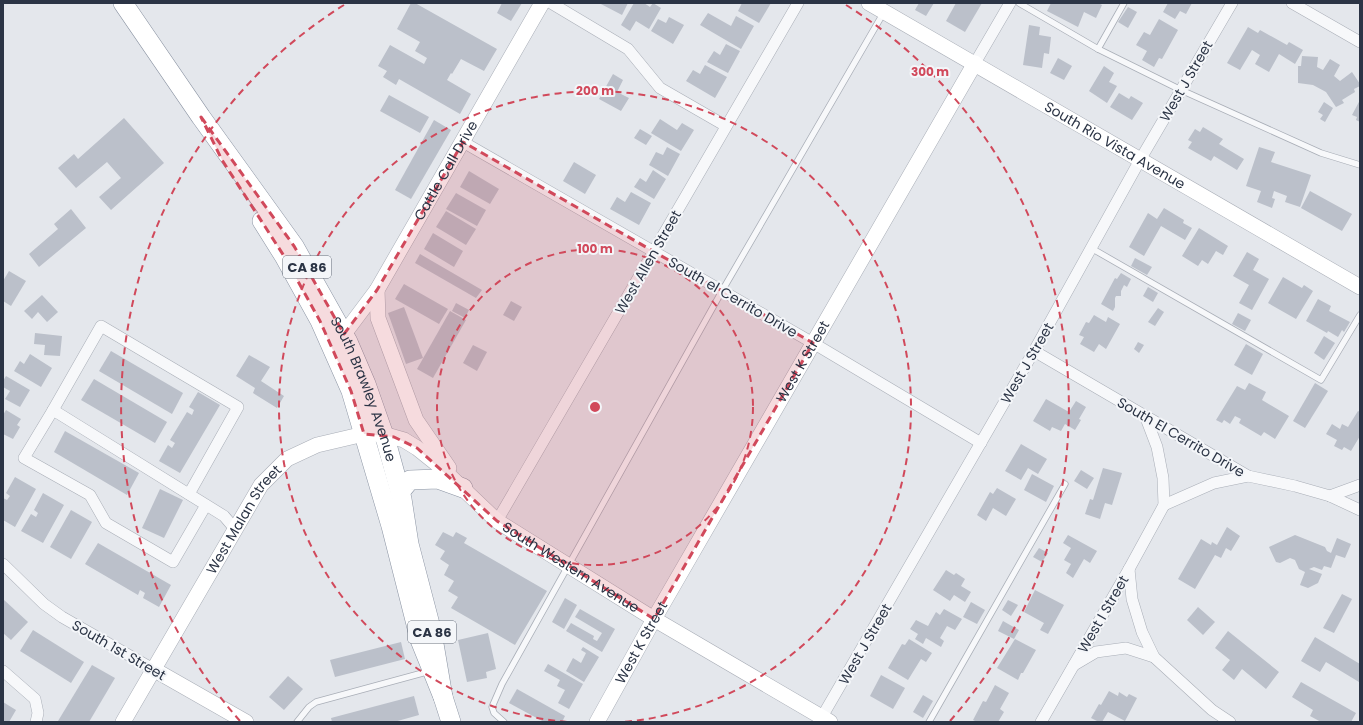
<svg xmlns="http://www.w3.org/2000/svg" width="1363" height="725" font-family="Poppins,sans-serif">
<style>
.building{fill:#bbc0ca}
.lines{fill:none;stroke-linecap:round;stroke-linejoin:round}
.lane-casing{stroke:#a9aeb7;stroke-width:7}
.street-casing{stroke:#a9aeb7;stroke-width:12}
.secondary-casing{stroke:#a9aeb7;stroke-width:16}
.highway-casing{stroke:#8b94a3;stroke-width:20}
.lane{stroke:#f7f8fa;stroke-width:5.5}
.street{stroke:#f7f8fa;stroke-width:11}
.secondary{stroke:#fff;stroke-width:15}
.highway{stroke:#fff;stroke-width:19}
.marked{fill:#d1495b;fill-opacity:0.2;stroke:#d1495b;stroke-width:3;stroke-dasharray:8 5;stroke-linejoin:round}
.ring{fill:none;stroke:#d1495b;stroke-width:2;stroke-dasharray:7 5}
.labels{text-anchor:middle;dominant-baseline:central;stroke-width:4;stroke-linejoin:round;paint-order:stroke}
.shield{fill:#f4f6f9;stroke:#676e7b;stroke-width:1}
.shield-label{font-size:13px;font-weight:bold;fill:#2b3445}
.street-label{font-size:14px;fill:#2b3445;stroke:#f4f6f9}
.centre{fill:#d1495b;stroke:#f4f6f9;stroke-width:2}
.ring-label{font-size:12px;text-anchor:middle;font-weight:bold;fill:#d1495b;stroke:#f4f6f9;stroke-width:4;stroke-linejoin:round;paint-order:stroke}
</style>
<rect width="100%" height="100%" fill="#e4e7ec"/>
<g class="building">
<path d="M411,3H415L497,49L484,71L461,59L452,74L451,73L447,80L471,94L460,114L399,79L396,85L383,77L387,71L378,66L390,45L424,64L427,58L415,51L420,42L397,29Z"/>
<path d="M502,3H522L511,21L497,13Z"/>
<path d="M599,3H628L622,15Z"/>
<path d="M634,3H644L650,7L653,3L661,8L649,29L636,21L630,31L621,25Z"/>
<path d="M742,3H771L759,23L738,11Z"/>
<path d="M919,3H934L926,16L915,10Z"/>
<path d="M956,3H982L965,32L946,21Z"/>
<path d="M1051,3H1098L1102,5L1096,18L1084,12L1078,27L1047,11Z"/>
<path d="M1168,3H1192L1186,14L1180,11L1175,19L1163,12Z"/>
<path d="M1128,7L1137,12L1128,28L1118,22Z"/>
<path d="M708,13L731,26L736,16L754,26L741,49L700,25Z"/>
<path d="M669,17L684,25L673,44L651,31L658,19L666,23Z"/>
<path d="M1159,19L1178,30L1162,59L1159,58L1154,67L1142,60L1147,51L1136,45L1144,32L1150,35Z"/>
<path d="M1029,25L1040,27L1039,35L1051,37L1049,54L1044,53L1042,68L1023,65Z"/>
<path d="M1248,27L1258,33L1260,30L1287,45L1289,42L1303,50L1295,64L1279,54L1269,72L1255,64L1260,55L1252,50L1240,70L1227,63Z"/>
<path d="M726,44L740,51L728,73L707,62L714,51L720,55Z"/>
<path d="M1302,56L1318,57L1317,67L1323,70L1330,59L1340,65L1334,76L1340,81L1352,72L1360,84V86L1354,89L1355,92L1342,100L1344,103L1336,107L1326,92L1313,85L1298,83V66H1301Z"/>
<path d="M1058,58L1072,66L1064,80L1050,73Z"/>
<path d="M705,65L727,77L715,98L686,81L693,70L700,74Z"/>
<path d="M1104,66L1114,73L1109,82L1117,86L1107,103L1089,91Z"/>
<path d="M613,74L623,80L617,92L629,98L621,111L599,99Z"/>
<path d="M1119,93L1129,99L1131,96L1143,103L1132,120L1110,107Z"/>
<path d="M389,95L429,117L420,133L380,111Z"/>
<path d="M1360,100V122L1356,120L1357,117L1352,115Z"/>
<path d="M1324,102L1333,108L1325,122L1320,119L1323,115L1318,112Z"/>
<path d="M124,118L164,163L111,210L99,197L121,178L107,162L76,188L58,168L74,154L78,159Z"/>
<path d="M660,119L677,130L682,123L694,130L681,151L651,133Z"/>
<path d="M434,120L451,130L411,199L395,190Z"/>
<path d="M1203,127L1223,139L1219,144L1244,159L1237,170L1214,156L1211,161L1188,148L1192,142L1188,140L1195,129L1200,132Z"/>
<path d="M640,129L652,136L646,145L634,138Z"/>
<path d="M667,147L680,154L668,176L649,165L656,152L663,155Z"/>
<path d="M1259,147L1275,152L1271,162L1311,175L1300,207L1285,202L1287,196L1274,191L1272,198L1275,199L1272,208L1257,202L1261,191L1246,186Z"/>
<path d="M574,162L596,175L585,194L563,181Z"/>
<path d="M653,170L666,179L654,199L634,187L640,178L646,182Z"/>
<path d="M469,171L499,189L490,204L460,187Z"/>
<path d="M1310,191L1352,214L1342,231L1301,208Z"/>
<path d="M631,192L651,203L639,225L610,209L617,197L625,202Z"/>
<path d="M456,193L486,210L477,226L446,209Z"/>
<path d="M1164,208L1184,220L1183,223L1192,228L1185,240L1161,226L1144,256L1129,247L1148,213L1157,219Z"/>
<path d="M71,209L86,228L39,267L29,254L58,229L54,224Z"/>
<path d="M446,211L476,229L466,245L436,227Z"/>
<path d="M1199,228L1228,246L1223,255L1216,251L1208,264L1202,260L1198,266L1182,256Z"/>
<path d="M433,233L463,251L454,267L424,249Z"/>
<path d="M1247,252L1259,259L1253,270L1269,279L1252,310L1239,303L1249,285L1233,276Z"/>
<path d="M420,254L482,290L476,298L415,263Z"/>
<path d="M1135,258L1152,267L1147,275L1131,266Z"/>
<path d="M9,271L26,281L11,306L3,301V281Z"/>
<path d="M1121,273L1131,279L1127,287L1124,285L1121,291V296H1116L1115,298V307L1113,311L1101,304L1115,278L1117,279Z"/>
<path d="M1283,277L1302,288L1304,285L1313,291L1296,319L1268,303Z"/>
<path d="M404,284L448,309L439,324L395,299Z"/>
<path d="M1148,287L1158,293L1153,302L1143,296Z"/>
<path d="M42,295L58,312L47,322L38,312L32,319L24,311Z"/>
<path d="M1318,299L1331,306L1329,311L1350,322L1344,332L1342,330L1338,337L1328,331L1327,333L1306,321Z"/>
<path d="M511,301L522,307L514,321L503,315Z"/>
<path d="M456,303L469,310L465,318L452,311Z"/>
<path d="M404,307L423,358L406,364L388,313Z"/>
<path d="M1158,308L1164,312L1155,326L1148,322Z"/>
<path d="M450,311L466,320L433,378L417,369Z"/>
<path d="M1238,313L1251,320L1245,331L1232,324Z"/>
<path d="M1094,315L1106,322L1108,317L1120,324L1106,349L1099,344L1094,352L1080,344L1084,337L1079,335L1086,322L1089,323Z"/>
<path d="M35,333L62,336L60,356L44,355L45,345L34,344Z"/>
<path d="M1324,336L1335,343L1324,360L1314,353Z"/>
<path d="M1138,342L1144,345L1139,353L1134,349Z"/>
<path d="M1246,344L1263,354L1252,375L1234,365Z"/>
<path d="M473,345L487,352L477,371L463,363Z"/>
<path d="M111,351L183,393L172,414L99,371Z"/>
<path d="M30,354L52,368L41,387L14,371L20,361L24,364Z"/>
<path d="M249,355L270,367L261,381L284,396L277,408L253,393L255,388L236,376Z"/>
<path d="M6,376L30,390L20,407L5,399L10,391L3,387V381Z"/>
<path d="M94,379L167,422L155,443L81,400Z"/>
<path d="M1249,383L1266,392L1262,400L1289,416L1275,439L1264,432L1261,436L1239,423L1241,419L1235,416L1230,424L1224,420L1222,423L1216,420L1237,386L1245,390Z"/>
<path d="M1315,383L1328,391L1305,428L1293,421Z"/>
<path d="M198,392L220,405L180,473L159,461L168,445L172,448L175,443L170,440L187,412L192,415L194,410L189,407Z"/>
<path d="M1046,399L1069,412L1076,401L1086,407L1079,419L1081,420L1075,430L1065,424L1061,431L1052,427L1050,431L1033,421Z"/>
<path d="M6,410L21,419L17,425L20,427L13,439L3,434V415Z"/>
<path d="M1358,411L1360,412V436L1351,451L1344,447L1342,450L1334,446L1337,440L1326,434L1332,424L1340,429L1342,424L1348,427Z"/>
<path d="M65,431L139,473L127,495L54,452Z"/>
<path d="M1021,444L1047,459L1038,474L1028,468L1021,480L1005,471Z"/>
<path d="M1103,468L1122,473L1112,505L1105,503L1100,519L1085,514L1090,499L1093,500Z"/>
<path d="M1081,470L1094,478L1087,489L1074,481Z"/>
<path d="M1032,474L1054,486L1046,502L1024,490Z"/>
<path d="M15,477L36,489L15,527L3,520V498L7,500L10,496L6,493Z"/>
<path d="M997,488L1016,499L1006,516L993,508L986,521L977,515L990,492L993,494Z"/>
<path d="M160,489L183,500L164,538L142,528Z"/>
<path d="M43,493L64,505L43,543L21,531L31,514L36,517L38,513L34,510Z"/>
<path d="M71,510L92,522L71,559L50,547Z"/>
<path d="M1227,527L1240,536L1231,551L1226,548L1221,558L1215,555L1195,589L1178,579L1201,539L1211,545L1212,542L1217,545Z"/>
<path d="M443,532L453,537L456,532L467,538L464,543L547,591L515,645L451,608L458,597L448,591L454,581L444,575L449,565L440,559L445,551L435,545Z"/>
<path d="M1068,535L1097,551L1090,563L1084,559L1073,578L1066,573L1071,564L1064,560L1071,548L1063,543Z"/>
<path d="M1295,535L1325,547L1327,551L1331,553L1337,538L1351,544L1345,558L1336,555L1331,568L1324,566L1322,570L1314,567L1309,569L1322,574L1318,583L1308,588L1300,585L1305,572L1299,569L1295,560L1290,558L1280,563L1276,562L1269,547Z"/>
<path d="M98,543L171,585L159,607L143,598L145,593L140,590L138,595L85,564Z"/>
<path d="M1039,548L1048,553L1042,562L1033,557Z"/>
<path d="M946,570L954,575L956,573L965,579L961,586L971,592L965,602L954,595L950,601L933,590Z"/>
<path d="M1035,590L1064,605L1048,634L1040,630L1044,623L1024,612Z"/>
<path d="M1342,594L1352,599L1334,633L1323,628Z"/>
<path d="M565,598L577,605L564,629L552,622Z"/>
<path d="M3,599L28,622L11,640L3,633Z"/>
<path d="M1008,600L1018,605L1011,616L1002,610Z"/>
<path d="M971,602L985,610L977,624L963,617Z"/>
<path d="M1198,607L1215,622L1203,635L1187,620Z"/>
<path d="M580,609L615,629L602,652L566,631L571,623L594,636L593,639L597,641L602,633L575,617Z"/>
<path d="M944,609L962,619L955,630L947,626L940,638L944,641L941,647L926,638L923,644L915,639L918,634L910,629L916,620L928,626L936,612L940,615Z"/>
<path d="M1003,621L1019,630L1014,639L998,631Z"/>
<path d="M33,630L84,662L71,683L20,651Z"/>
<path d="M1228,631L1279,672L1266,689L1242,669L1234,680L1222,670L1230,660L1215,648Z"/>
<path d="M488,633L496,669L486,672L487,678L467,682L458,640Z"/>
<path d="M1315,637L1360,664L1359,682L1326,662L1320,672L1301,661Z"/>
<path d="M909,639L932,653L926,662L921,659L908,680L888,668L902,644L905,645Z"/>
<path d="M1015,639L1036,650L1023,673H1021L1018,680L997,668Z"/>
<path d="M401,642L405,659L335,677L330,660Z"/>
<path d="M583,647L599,657L584,682L566,671L573,658L581,663L586,653L581,650Z"/>
<path d="M548,664L583,684L569,709L558,703L565,690L557,686L560,680L544,671Z"/>
<path d="M92,665L115,678L89,722H60L58,721Z"/>
<path d="M881,675L905,688L893,709L870,696Z"/>
<path d="M288,676L303,689L284,710L269,697Z"/>
<path d="M1301,682L1356,713L1351,722H1321L1310,716L1313,710L1292,697Z"/>
<path d="M995,685L1009,693L1000,709L1004,712L998,722H977L973,720L983,701L986,702Z"/>
<path d="M517,689L565,716L562,722H544L509,703Z"/>
<path d="M1109,691L1118,696L1119,692L1127,697L1129,694L1137,698L1125,721L1108,712L1102,722H1099L1091,718L1099,704L1101,705Z"/>
<path d="M923,695L933,701L923,718L913,712Z"/>
<path d="M414,696L419,715L394,722H332L331,718Z"/>
<path d="M3,702L16,710L9,722H3Z"/>
</g>
<g class="lines">
<defs>
<g id="lane">
<path d="M1019,3L1098,49L1181,90L1321,153L1360,165"/>
<path d="M1098,49L1124,3"/>
<path d="M1091,248L1321,380L1360,315"/>
<path d="M297,722L309,707L316,702L430,671"/>
<path d="M504,722L494,713L492,707L502,684L722,291L884,12"/>
<path d="M929,722L1065,484"/>
</g>
<g id="street">
<path d="M551,3L628,49L660,88L726,126"/>
<path d="M1292,3L1360,42"/>
<path d="M975,63L1010,3"/>
<path d="M463,142L813,343L981,443"/>
<path d="M1034,351L1248,476L1295,486L1330,496L1360,510"/>
<path d="M53,410L101,326L238,407L189,494"/>
<path d="M1330,496L1360,485"/>
<path d="M206,505L173,562L106,523L90,495L24,458L53,410L224,516L235,529"/>
<path d="M1164,505L1214,483L1248,476"/>
<path d="M497,521L798,3"/>
<path d="M3,564L44,604L62,617L153,669"/>
<path d="M1129,569L1132,599L1142,632L1154,657L1212,710L1230,722"/>
<path d="M1074,665L1096,652L1126,648L1154,657"/>
<path d="M3,671L35,699L38,713L36,722"/>
<path d="M819,722L1034,351L1140,160L1232,3"/>
<path d="M1041,722L1129,569L1164,505L1163,478L1157,447L1146,418"/>
</g>
<g id="secondary">
<path id="s1" d="M869,3L1360,287"/>
<path d="M377,290L378,318L416,420L449,468"/>
<path id="s2" d="M344,334L377,290L542,3"/>
<path d="M153,669L246,722"/>
<path id="s3" d="M123,722L261,485L287,459L317,445L364,434H383L404,440L417,448L437,464L497,521L654,619L830,722"/>
<path id="s4" d="M597,722L654,619L975,63"/>
</g>
<g id="highway">
<path id="s5" d="M123,3L201,117L294,246L348,342L366,384L386,441L402,499L409,544L432,632L443,697"/>
<path d="M262,221L284,256L320,321L351,391L391,526L420,640L443,697L451,722"/>
<path d="M400,492L410,480L438,479L463,488"/>
</g>
</defs>
<use href="#lane" class="lane-casing"/>
<use href="#street" class="street-casing"/>
<use href="#secondary" class="secondary-casing"/>
<use href="#highway" class="highway-casing"/>
<use href="#lane" class="lane"/>
<use href="#street" class="street"/>
<use href="#secondary" class="secondary"/>
<use href="#highway" class="highway"/>
</g>
<path class="marked" d="M201,117L294,246L344,334L377,290L463,142L813,343L654,619L497,521L417,448L394,437L364,434L351,391L320,321L284,256L222,160Z"/>
<g class="ring">
<circle cx="595" cy="407" r="158"/>
<path d="M567 722A316 316 0 1 1 623 722"/>
<path d="M240 721A474 474 0 0 1 344 5M846 5A474 474 0 0 1 950 721"/>
</g>
<g class="labels">
<g class="shield">
<rect x="283" y="256" width="48" height="22" rx="3"/>
<rect x="408" y="621" width="48" height="22" rx="3"/>
</g>
<g class="shield-label">
<text x="307" y="267">CA 86</text>
<text x="432" y="632">CA 86</text>
</g>
<g class="street-label">
<text transform="translate(1186 81) rotate(-60)">West J Street</text>
<text stroke="none"><textPath href="#s1" startOffset="284">South Rio Vista Avenue</textPath></text>
<text stroke="none"><textPath href="#s2" startOffset="193">Cattle Call Drive</textPath></text>
<text transform="translate(648 262) rotate(-60)">West Allen Street</text>
<text transform="translate(733 297) rotate(30)">South el Cerrito Drive</text>
<text stroke="none"><textPath href="#s4" startOffset="415">West K Street</textPath></text>
<text transform="translate(1027 363) rotate(-60)">West J Street</text>
<text stroke="none"><textPath href="#s5" startOffset="457">South Brawley Avenue</textPath></text>
<text transform="translate(1181 437) rotate(30)">South El Cerrito Drive</text>
<text stroke="none"><textPath href="#s3" startOffset="236">West Malan Street</textPath></text>
<text stroke="none"><textPath href="#s3" startOffset="644">South Western Avenue</textPath></text>
<text transform="translate(1103 614) rotate(-60)">West I Street</text>
<text stroke="none"><textPath href="#s4" startOffset="91">West K Street</textPath></text>
<text transform="translate(865 644) rotate(-60)">West J Street</text>
<text transform="translate(119 650) rotate(30)">South 1st Street</text>
</g>
</g>
<circle cx="595" cy="407" r="6" class="centre"/>
<g class="ring-label">
<text x="930" y="76">300 m</text>
<text x="595" y="95">200 m</text>
<text x="595" y="253">100 m</text>
</g>
<rect width="1363" height="725" fill="none" stroke="#2b3445" stroke-width="8"/>
</svg>
